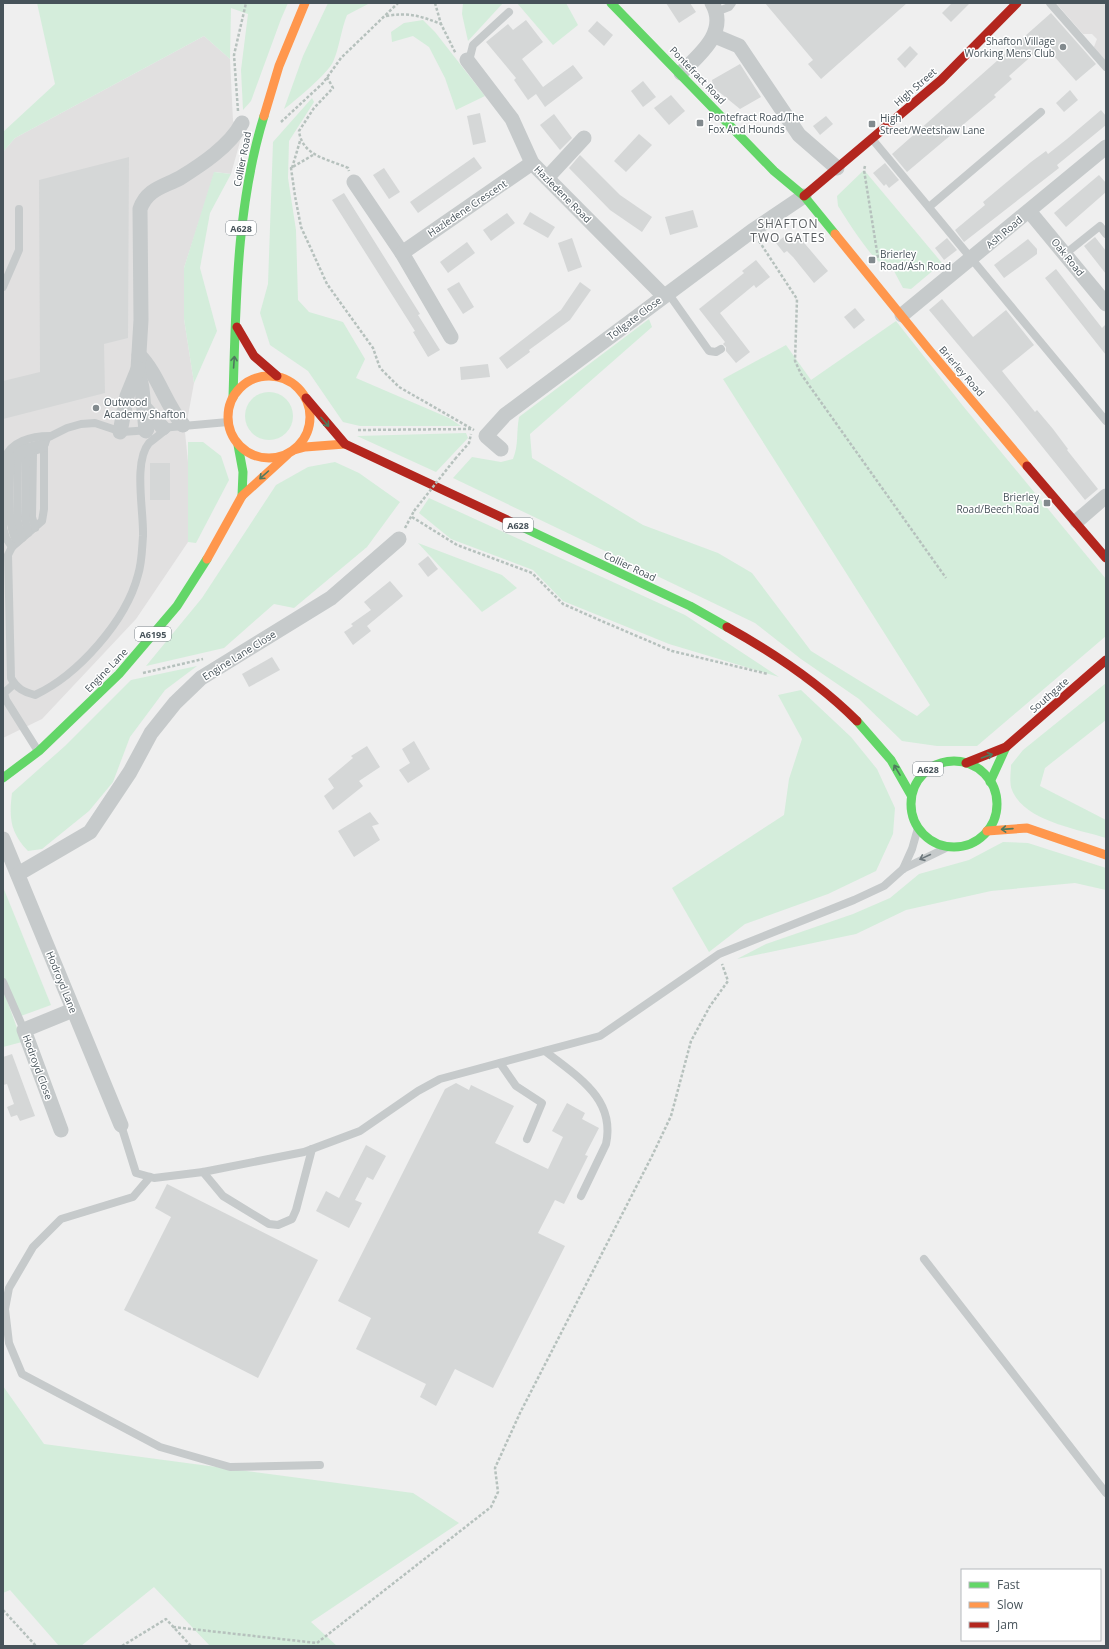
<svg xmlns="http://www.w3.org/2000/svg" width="1109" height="1649" font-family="'Open Sans',sans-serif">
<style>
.education{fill:#e1e0e0}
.green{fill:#d4eddb}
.building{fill:#d5d7d7}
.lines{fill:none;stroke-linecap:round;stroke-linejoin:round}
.path{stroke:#b6c1bd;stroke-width:2.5;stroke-dasharray:3 2;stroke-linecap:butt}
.lane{stroke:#c6cacb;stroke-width:8}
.street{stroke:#c6cacb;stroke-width:15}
.fast{stroke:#63d668;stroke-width:9}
.slow{stroke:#ff974d;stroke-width:9}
.jam{stroke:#b3261e;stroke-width:9}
.path-bridge{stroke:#b6c1bd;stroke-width:2.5;stroke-dasharray:3 2;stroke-linecap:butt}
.oneway{stroke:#4f7a5e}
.oneway2{stroke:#6d777c}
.poi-dot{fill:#828a8e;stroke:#fff;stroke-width:1.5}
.labels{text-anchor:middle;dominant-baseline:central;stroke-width:3;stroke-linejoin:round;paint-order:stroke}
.shield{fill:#fff;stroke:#7e878c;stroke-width:1}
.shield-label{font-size:9px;font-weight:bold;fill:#47535a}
.poi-label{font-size:10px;fill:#47535a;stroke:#fff;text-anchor:start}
.street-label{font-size:10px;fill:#47535a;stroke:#fff}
.quarter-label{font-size:12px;letter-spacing:1px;fill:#5b5f62;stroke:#fff}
</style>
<rect width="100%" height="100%" fill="#efefef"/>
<g class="education">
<path d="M1056,3H1106V70L1092,52L1097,39L1092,34H1083Z"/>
<path d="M204,36L230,59L233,121L243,131L231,174L215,172L184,268V319L194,383L185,432L188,462V542L136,619L42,719L3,738V152L15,138Z"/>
</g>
<g class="green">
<path d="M37,3H288L281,19L251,101L243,110L241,70L248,14L231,8L230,59L204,36L15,138L3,152V132L55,84Z"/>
<path d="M328,3H370L347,15C341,30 339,49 333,62C329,72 294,102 284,109L303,56Z"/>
<path d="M463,3H503L468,41L462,14Z"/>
<path d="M517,3H566L578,25L553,45Z"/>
<path d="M423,20L435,32L485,96L456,110L445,78L429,47L413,36L392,42L391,32L404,23Z"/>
<path d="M312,98L314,102L289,141L288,178L296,230L298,300L309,312L343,322L365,359L356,378L449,418L461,426H360L343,422L308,371L270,345L260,313L268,284L273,142Z"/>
<path d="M864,170L942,263L911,289L903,288L894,271C877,270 848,221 838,206L837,196Z"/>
<path d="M214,172L231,174L210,213L200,268L217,331L194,383L184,319V268Z"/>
<path d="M649,319L652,327L530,434L532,458L643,525L718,553L752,573L811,651L917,716L930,705L723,379L786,345L811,380L896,321L963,406L1106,579V636L977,746H937L902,741L859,699L801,659L755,623L453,478L472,457L501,462L513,459C519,444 516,434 519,417Z"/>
<circle cx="269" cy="416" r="24"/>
<path d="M466,433L468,438L436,472L357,436Z"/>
<path d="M188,442H203L221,456L229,480L196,543L188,542Z"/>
<path d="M335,462L359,473L400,502L367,547L294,608L274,604L224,648L146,666L202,598L276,485L308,467Z"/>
<path d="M429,498L685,615L779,677L669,644L563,601L533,570L451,539L419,513Z"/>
<path d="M418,543L502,575L517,588L482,612Z"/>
<path d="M197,666L165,690L130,737L113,782L89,811L42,849L28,851C10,832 9,818 12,793L65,746L131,680Z"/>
<path d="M1106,683V720L1045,768L1040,786L1106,820V838C1077,829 1024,821 1012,790C1009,783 1011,772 1011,765L1023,750Z"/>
<path d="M801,690L851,737L877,769L895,808L893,834L876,871L828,894L745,924L709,952L672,888L784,815L789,779L802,739L778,695Z"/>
<path d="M1003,842L1028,843L1106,868V890L1075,883L991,891L906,910L856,934L737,959L766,944L853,914L890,898L919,874L969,860Z"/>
<path d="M3,887L51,1005L21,1016L3,979Z"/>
<path d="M3,989L22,1042L3,1047Z"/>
<path d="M3,1386L44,1444L413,1493L459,1523L311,1622L337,1646H210L154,1587L81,1646H59L10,1590L3,1593Z"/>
</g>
<g class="building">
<path d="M666,3H690L696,12L679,23Z"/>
<path d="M765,3H907L821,79L808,64L813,60Z"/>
<path d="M952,3H970L951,22L942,13Z"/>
<path d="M1051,13L1096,64L1076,81L1044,45L1009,76L1012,79L994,95L996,97L907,172L892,154Z"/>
<path d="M526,20L543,42L522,59L543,87L573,65L583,78L545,107L536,94L528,100L514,80L516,78L486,42L508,24L513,30Z"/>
<path d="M597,21L613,35L604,46L588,31Z"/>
<path d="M910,46L918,54L905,68L897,59Z"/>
<path d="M740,64L761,97L740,109L713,87L712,80Z"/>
<path d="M643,81L656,97L643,107L631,91Z"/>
<path d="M1070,90L1078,100L1064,112L1056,103Z"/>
<path d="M671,95L685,111L669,125L654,108Z"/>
<path d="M1101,110L1106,116V125L1057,165L1059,168L964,242L955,230L985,205L983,202L1031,162L1046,151L1048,154L1067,139Z"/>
<path d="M480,113L486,142L473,145L467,116Z"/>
<path d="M554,114L572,138L560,150L540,125Z"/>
<path d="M826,116L833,124L820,135L813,126Z"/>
<path d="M639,134L652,145L626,172L614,161Z"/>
<path d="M580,155L620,195L652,217L642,232L610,210L569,168Z"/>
<path d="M129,157L128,338L104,344L105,393L3,419V381L40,372L39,180Z"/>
<path d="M474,157L482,168L418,213L410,202Z"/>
<path d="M885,163L899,180L889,188L886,184L884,186L873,173Z"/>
<path d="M384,168L400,192L389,199L373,175Z"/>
<path d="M1099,175L1106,183V192L1066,227L1054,213Z"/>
<path d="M344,193L420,314L418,315L440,350L428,357L413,332L415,331L332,200Z"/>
<path d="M693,210L698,227L670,235L665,217Z"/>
<path d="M530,212L555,227L548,238L523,224Z"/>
<path d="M507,213L515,223L491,241L483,230Z"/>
<path d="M790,232L797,240L800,238L828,271L814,283L793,257L787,251L784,253L776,243Z"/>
<path d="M1095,237L1106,251V274L1084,246Z"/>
<path d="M572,238L582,267L568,272L558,243Z"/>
<path d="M947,238L957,250L944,260L935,248Z"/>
<path d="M1028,239L1037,249V254L1004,278L994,265Z"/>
<path d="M467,242L475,253L448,273L440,262Z"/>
<path d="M756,260L770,277L756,288L754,285L720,313L750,352L736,363L726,351V347L723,344L725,342L699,309L744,273L742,271Z"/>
<path d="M1056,269L1102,328L1106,324V355L1045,278Z"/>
<path d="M459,282L474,307L463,314L447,289Z"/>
<path d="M580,282L591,290L570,320L529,350L530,352L507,369L499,358L561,310Z"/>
<path d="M942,299L973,337L1006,310L1034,345L1002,371L1035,412L1037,410L1053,429L1068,449L1067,450L1098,489L1085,500L1008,404L929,310Z"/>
<path d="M855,308L865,320L854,329L844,317Z"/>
<path d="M488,364L490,377L461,380L460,367Z"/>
<rect x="150" y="463" width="20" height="37"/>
<path d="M428,556L438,569L428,577L418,564Z"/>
<path d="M390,581L403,596L367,626L371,631L353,645L344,632L353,626L351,624L371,610L364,602Z"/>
<path d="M272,657L280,670L249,687L242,674Z"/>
<path d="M414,741L430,769L408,783L399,770L410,763L402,749Z"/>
<path d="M367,746L380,767L359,781L363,786L333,810L324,796L334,788L328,779L353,758L351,756Z"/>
<path d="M370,812L379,824L372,826L380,840L354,857L338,831Z"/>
<path d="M12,1054L35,1116L20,1121L17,1115L11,1117L7,1107L14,1104L7,1084L3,1085V1057Z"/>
<path d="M456,1083L469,1090L471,1085L514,1106L495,1143L548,1169L563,1137L552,1131L567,1103L585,1113L582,1119L599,1128L585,1155L588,1156L564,1204L555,1200L538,1233L565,1246L493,1388L455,1369L436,1406L420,1397L426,1384L356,1349L371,1318L338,1301L445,1089Z"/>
<path d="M366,1145L386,1156L373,1180L367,1177L355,1200L362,1203L349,1228L316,1211L326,1191L339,1198Z"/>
<path d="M167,1184L318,1260L258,1378L124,1310L171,1217L155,1208Z"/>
</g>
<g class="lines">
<g class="path">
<path d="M435,3L441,24"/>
<path d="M386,16C408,12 421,16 441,24L456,54"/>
<path d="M327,77L333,88L314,108L299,131C302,156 328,159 348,168L349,171"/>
<path d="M238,111L234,55L246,3"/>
<path d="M281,122L323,83L341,58L398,3"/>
<path d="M313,155L291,168L295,196L301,227L327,284L373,348L380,368L399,387L474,430"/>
<path d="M865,166L864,170L878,258"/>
<path d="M292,168L300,141"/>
<path d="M759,241L797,299L795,361L801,374L946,578"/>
<path d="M358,430L471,429"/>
<path d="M455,459L469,443L471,434"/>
<path d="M412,517L457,545L532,573L563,604L604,622L672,651L768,674"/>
<path d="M405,528L414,511"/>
<path d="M143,673L203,659"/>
<path d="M3,1610L36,1646"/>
<path d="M173,1627L317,1643L491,1507L498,1492L495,1468L520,1413L652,1156L671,1116L691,1041L710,1006L728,981L722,964"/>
<path d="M122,1646L166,1619L191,1646"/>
</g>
<g class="lane">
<path d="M1050,3L1106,67"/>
<path d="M716,12L729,7L732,3"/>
<path d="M469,61L473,45L509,12"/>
<path d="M873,140L1106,421"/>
<path d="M929,207L1041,112"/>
<path d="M1065,254L1100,226L1106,234"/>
<path d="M3,287L19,250V209"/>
<path d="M668,293L709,351L716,352L721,349"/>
<path d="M161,428L228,422"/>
<path d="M150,430L122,432L95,423L81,424L67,428L47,438L44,446V509L42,521L12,547L8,555L11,678C17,689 24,692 35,695C78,675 126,621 138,575C142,563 142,548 143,536C144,512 133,462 149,443C155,438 162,433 168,428"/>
<path d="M35,528L32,517L33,454L34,451L44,448"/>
<path d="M28,533L25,519L26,459L28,453L33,449"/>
<path d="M22,538L17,519L18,460L28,447L45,443"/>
<path d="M17,542C5,522 11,485 10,462L12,455L24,445"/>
<path d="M12,547L6,538L3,528L4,460C10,441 32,436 50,436"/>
<path d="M14,684L4,693L6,700L38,751"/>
<path d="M903,869L912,849L918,828"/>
<path d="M3,982L24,1030"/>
<path d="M545,1051C576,1076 616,1098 606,1144L581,1196"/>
<path d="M500,1063L516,1086L542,1103L527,1139"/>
<path d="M121,1125L136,1173L154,1178L203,1172L304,1152L360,1131L418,1091L440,1079L600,1036L719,954L854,900L884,886L903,869L948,847"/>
<path d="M203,1172L223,1196L269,1224L278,1225L292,1219L296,1210L312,1149"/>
<path d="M150,1177L133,1197L61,1219L33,1247L9,1288L5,1309L9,1343L22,1374L160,1447L230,1467L320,1465"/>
<path d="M924,1259L1106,1493"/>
</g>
<g class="street">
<path d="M715,36L739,46L799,135L837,168"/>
<path d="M467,60L512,119L532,163L664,296"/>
<path d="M681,73C699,55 729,32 712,3"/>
<path d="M547,178L584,138"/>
<path d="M354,182L402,253L451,337"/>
<path d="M1029,211L1106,304"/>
<path d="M402,253L532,163"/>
<path d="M902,315L1106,147"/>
<path d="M139,355C158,374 165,404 183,425"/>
<path d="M144,407L163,428"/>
<path d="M146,431L142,388L138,369L141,320L140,209C147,189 163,187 180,178C201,165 230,146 242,123"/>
<path d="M120,432L127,396L138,369"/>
<path d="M501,449L486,436L505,415L752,231L804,196"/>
<path d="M1077,521L1106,496"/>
<path d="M3,839L121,1125"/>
<path d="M18,874L90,832L130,772L151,733L175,703L201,678L331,598L399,539"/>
<path d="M61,1130L24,1030L73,1010"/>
</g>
<g class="fast">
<path d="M611,3L774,171L804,196L835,234"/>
<path d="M233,397C236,303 236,207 264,116"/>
<path d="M238,445L243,472L242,496"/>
<path d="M520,526L690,606L727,627"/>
<path d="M857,721L891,760L911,795"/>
<circle cx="954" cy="804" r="43"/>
<path d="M3,778L39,751L119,674L177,606L207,559"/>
<path d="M990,782L1006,747"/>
</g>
<g class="slow">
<path d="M264,116L279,66L305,3"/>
<path d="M835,234L930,351L1027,466"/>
<circle cx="269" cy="417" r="41"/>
<path d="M294,450L305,447L345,444"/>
<path d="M207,559L242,496L287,455"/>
<path d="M987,831L1027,828L1106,855"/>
</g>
<g class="jam">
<path d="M804,196L941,80L1017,3"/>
<path d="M237,327L254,356L277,376"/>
<path d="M306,398L345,444L520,526"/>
<path d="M1027,466L1106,558"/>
<path d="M727,627C774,653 819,683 857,721"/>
<path d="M966,763L1006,747L1106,660"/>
</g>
<path class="path-bridge" d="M414,511L455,459"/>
</g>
<defs><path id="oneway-shaft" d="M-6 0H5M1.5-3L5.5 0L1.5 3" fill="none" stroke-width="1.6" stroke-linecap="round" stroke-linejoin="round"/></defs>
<g class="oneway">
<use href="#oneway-shaft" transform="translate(234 362) rotate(-86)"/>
<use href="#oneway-shaft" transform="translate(325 422) rotate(49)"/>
<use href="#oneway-shaft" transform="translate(264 475) rotate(138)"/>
<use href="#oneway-shaft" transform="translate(987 756) rotate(-19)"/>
<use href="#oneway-shaft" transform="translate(897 770) rotate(-121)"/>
<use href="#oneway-shaft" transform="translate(1007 829) rotate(176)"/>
</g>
<use class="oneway2" href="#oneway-shaft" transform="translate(925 857) rotate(155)"/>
<g class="poi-dot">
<circle cx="1063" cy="47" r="4"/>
<rect x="696" y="119" width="8" height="8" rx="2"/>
<rect x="868" y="120" width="8" height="8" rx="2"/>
<rect x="868" y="256" width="8" height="8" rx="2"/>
<circle cx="96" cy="408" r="4"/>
<rect x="1043" y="499" width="8" height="8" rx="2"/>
</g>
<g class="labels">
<g class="shield">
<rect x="226" y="221" width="30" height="14" rx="3"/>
<rect x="503" y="518" width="30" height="14" rx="3"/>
<rect x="135" y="627" width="36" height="14" rx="3"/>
<rect x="913" y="762" width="30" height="14" rx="3"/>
</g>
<g class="shield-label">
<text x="241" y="228">A628</text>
<text x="518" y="525">A628</text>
<text x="153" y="634">A6195</text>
<text x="928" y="769">A628</text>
</g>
<g class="poi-label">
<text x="1055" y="41" text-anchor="end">Shafton Village<tspan x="1055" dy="12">Working Mens Club</tspan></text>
<text x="708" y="117">Pontefract Road/The<tspan x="708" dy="12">Fox And Hounds</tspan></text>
<text x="880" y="118">High<tspan x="880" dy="12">Street/Weetshaw Lane</tspan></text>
<text x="880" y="254">Brierley<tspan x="880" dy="12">Road/Ash Road</tspan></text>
<text x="104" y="402">Outwood<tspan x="104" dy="12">Academy Shafton</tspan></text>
<text x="1039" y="497" text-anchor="end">Brierley<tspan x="1039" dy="12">Road/Beech Road</tspan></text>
</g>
<g class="street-label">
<text transform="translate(698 75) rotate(46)">Pontefract Road</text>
<text transform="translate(915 87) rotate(-41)">High Street</text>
<text transform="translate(242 159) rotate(-79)">Collier Road</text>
<text transform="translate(563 194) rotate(45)">Hazledene Road</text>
<text transform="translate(467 208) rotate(-34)">Hazledene Crescent</text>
<text transform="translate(1004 232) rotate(-40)">Ash Road</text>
<text transform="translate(1068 257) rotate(51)">Oak Road</text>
<text transform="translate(634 318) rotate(-37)">Tollgate Close</text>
<text transform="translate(962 371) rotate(49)">Brierley Road</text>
<text transform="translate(630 566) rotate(25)">Collier Road</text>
<text transform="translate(239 655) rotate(-32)">Engine Lane Close</text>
<text transform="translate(106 670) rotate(-46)">Engine Lane</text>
<text transform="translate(1049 695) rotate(-41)">Southgate</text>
<text transform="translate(62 982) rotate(68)">Hodroyd Lane</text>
<text transform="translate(38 1067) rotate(70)">Hodroyd Close</text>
</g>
<g class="quarter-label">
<text x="788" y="223">SHAFTON<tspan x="788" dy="14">TWO GATES</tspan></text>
</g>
</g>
<rect width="1109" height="1649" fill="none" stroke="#47535a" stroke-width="8"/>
<rect x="961" y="1569" width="140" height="72" fill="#ffffff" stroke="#b5babd"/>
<rect x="969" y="1582" width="20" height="6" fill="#63d668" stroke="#b5babd"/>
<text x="997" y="1589" font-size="12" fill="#47535a">Fast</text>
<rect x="969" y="1602" width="20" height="6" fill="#ff974d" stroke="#b5babd"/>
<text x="997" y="1609" font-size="12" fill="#47535a">Slow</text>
<rect x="969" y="1622" width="20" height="6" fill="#b3261e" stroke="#b5babd"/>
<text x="997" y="1629" font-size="12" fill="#47535a">Jam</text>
</svg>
